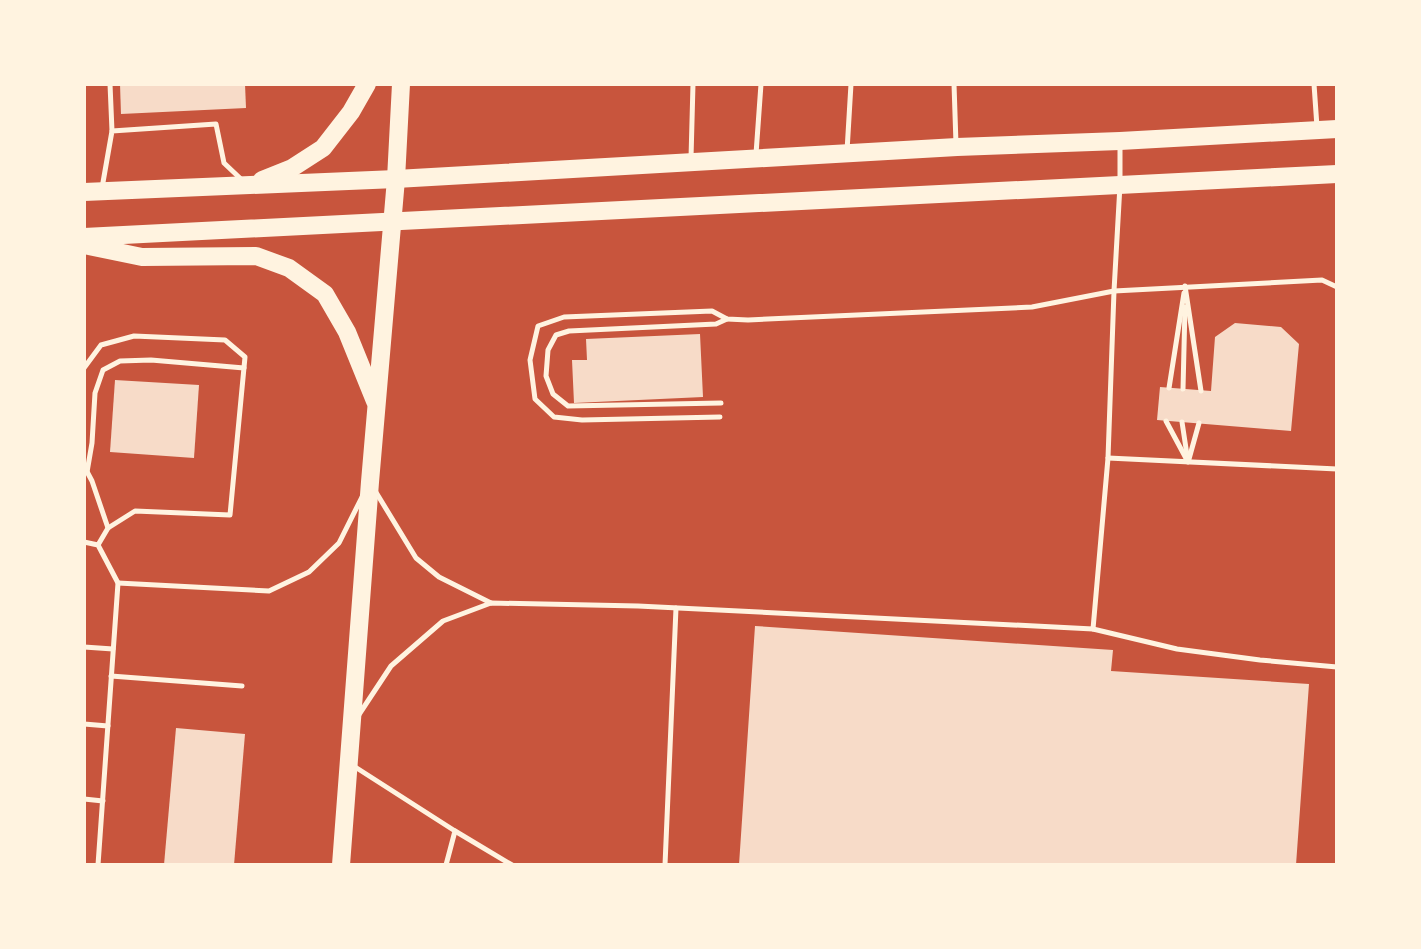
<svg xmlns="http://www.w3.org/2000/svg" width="1421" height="949" font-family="'Work Sans',sans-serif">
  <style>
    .building { fill: #f7dbc8 }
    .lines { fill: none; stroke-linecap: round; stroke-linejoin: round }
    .service { stroke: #fff3e0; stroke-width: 5 }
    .primary { stroke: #fff3e0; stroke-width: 18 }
  </style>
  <rect width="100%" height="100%" fill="#c8553d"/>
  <g class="building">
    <polygon points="120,84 245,84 246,108 121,114"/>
    <polygon points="1235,323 1281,327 1299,344 1291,431 1157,420 1160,387 1211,391 1215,337"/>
    <polygon points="700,334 703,397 574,403 572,360 587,360 586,339"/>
    <polygon points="115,380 199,385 194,458 110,452"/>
    <polygon points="755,626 1113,650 1111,671 1309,684 1296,865 1200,864 1200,865 739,865"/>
    <polygon points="176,728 245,734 234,865 164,865"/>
  </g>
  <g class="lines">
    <g class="service">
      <polyline points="110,84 112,131"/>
      <polyline points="954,84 956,144"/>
      <polyline points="1314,84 1317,127"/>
      <polyline points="847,151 851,84"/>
      <polyline points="756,154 761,84"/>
      <polyline points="691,158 693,84"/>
      <polyline points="102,188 112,131 216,124 224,163 243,181"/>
      <polyline points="1185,286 1201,391"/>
      <polyline points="84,368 101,345 134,336 225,340 245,357 230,515 135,511 108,528 98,545"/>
      <polyline points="1169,388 1184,293"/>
      <polyline points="1183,389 1185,307"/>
      <polyline points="721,403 568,406 553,394 546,376 548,350 556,335 569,331 716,324 727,319"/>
      <polyline points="720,417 582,420 554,417 535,399 530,360 538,326 564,317 712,311 727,319 748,320 1032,307 1114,291 1322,280 1337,287"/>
      <polyline points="1166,421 1188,462"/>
      <polyline points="1182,422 1187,455"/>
      <polyline points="1108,458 1337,469"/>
      <polyline points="1189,459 1199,423"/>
      <polyline points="84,466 92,481 108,528"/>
      <polyline points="87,472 92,443 95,393 103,370 120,361 151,360 244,368"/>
      <polyline points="374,489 416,558 439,577 491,603"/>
      <polyline points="84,542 98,545 118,583 98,865"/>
      <polyline points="118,583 269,591 309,572 339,543 362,497"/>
      <polyline points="1093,629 1177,649 1260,660 1337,667"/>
      <polyline points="84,647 113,649"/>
      <polyline points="111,676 242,686"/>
      <polyline points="358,716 391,666 443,621 491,603 638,606 1093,629 1108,458 1114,291 1120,185 1120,145"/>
      <polyline points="84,724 108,726"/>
      <polyline points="352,765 455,831 446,865"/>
      <polyline points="84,799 103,801"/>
      <polyline points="455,831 512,865"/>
      <polyline points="665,865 676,608"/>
    </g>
    <g class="primary">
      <polyline points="262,180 292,168 323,148 351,112 367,84"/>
      <polyline points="84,192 396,179 957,147 1120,141 1337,129"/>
      <polyline points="84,237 1337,174"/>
      <polyline points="84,245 142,257 256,256 289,268 325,294 347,332 375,401"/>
      <polyline points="341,865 370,482 396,179 401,84"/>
    </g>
  </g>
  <rect width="1421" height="949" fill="none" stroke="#fff3e0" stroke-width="172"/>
</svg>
